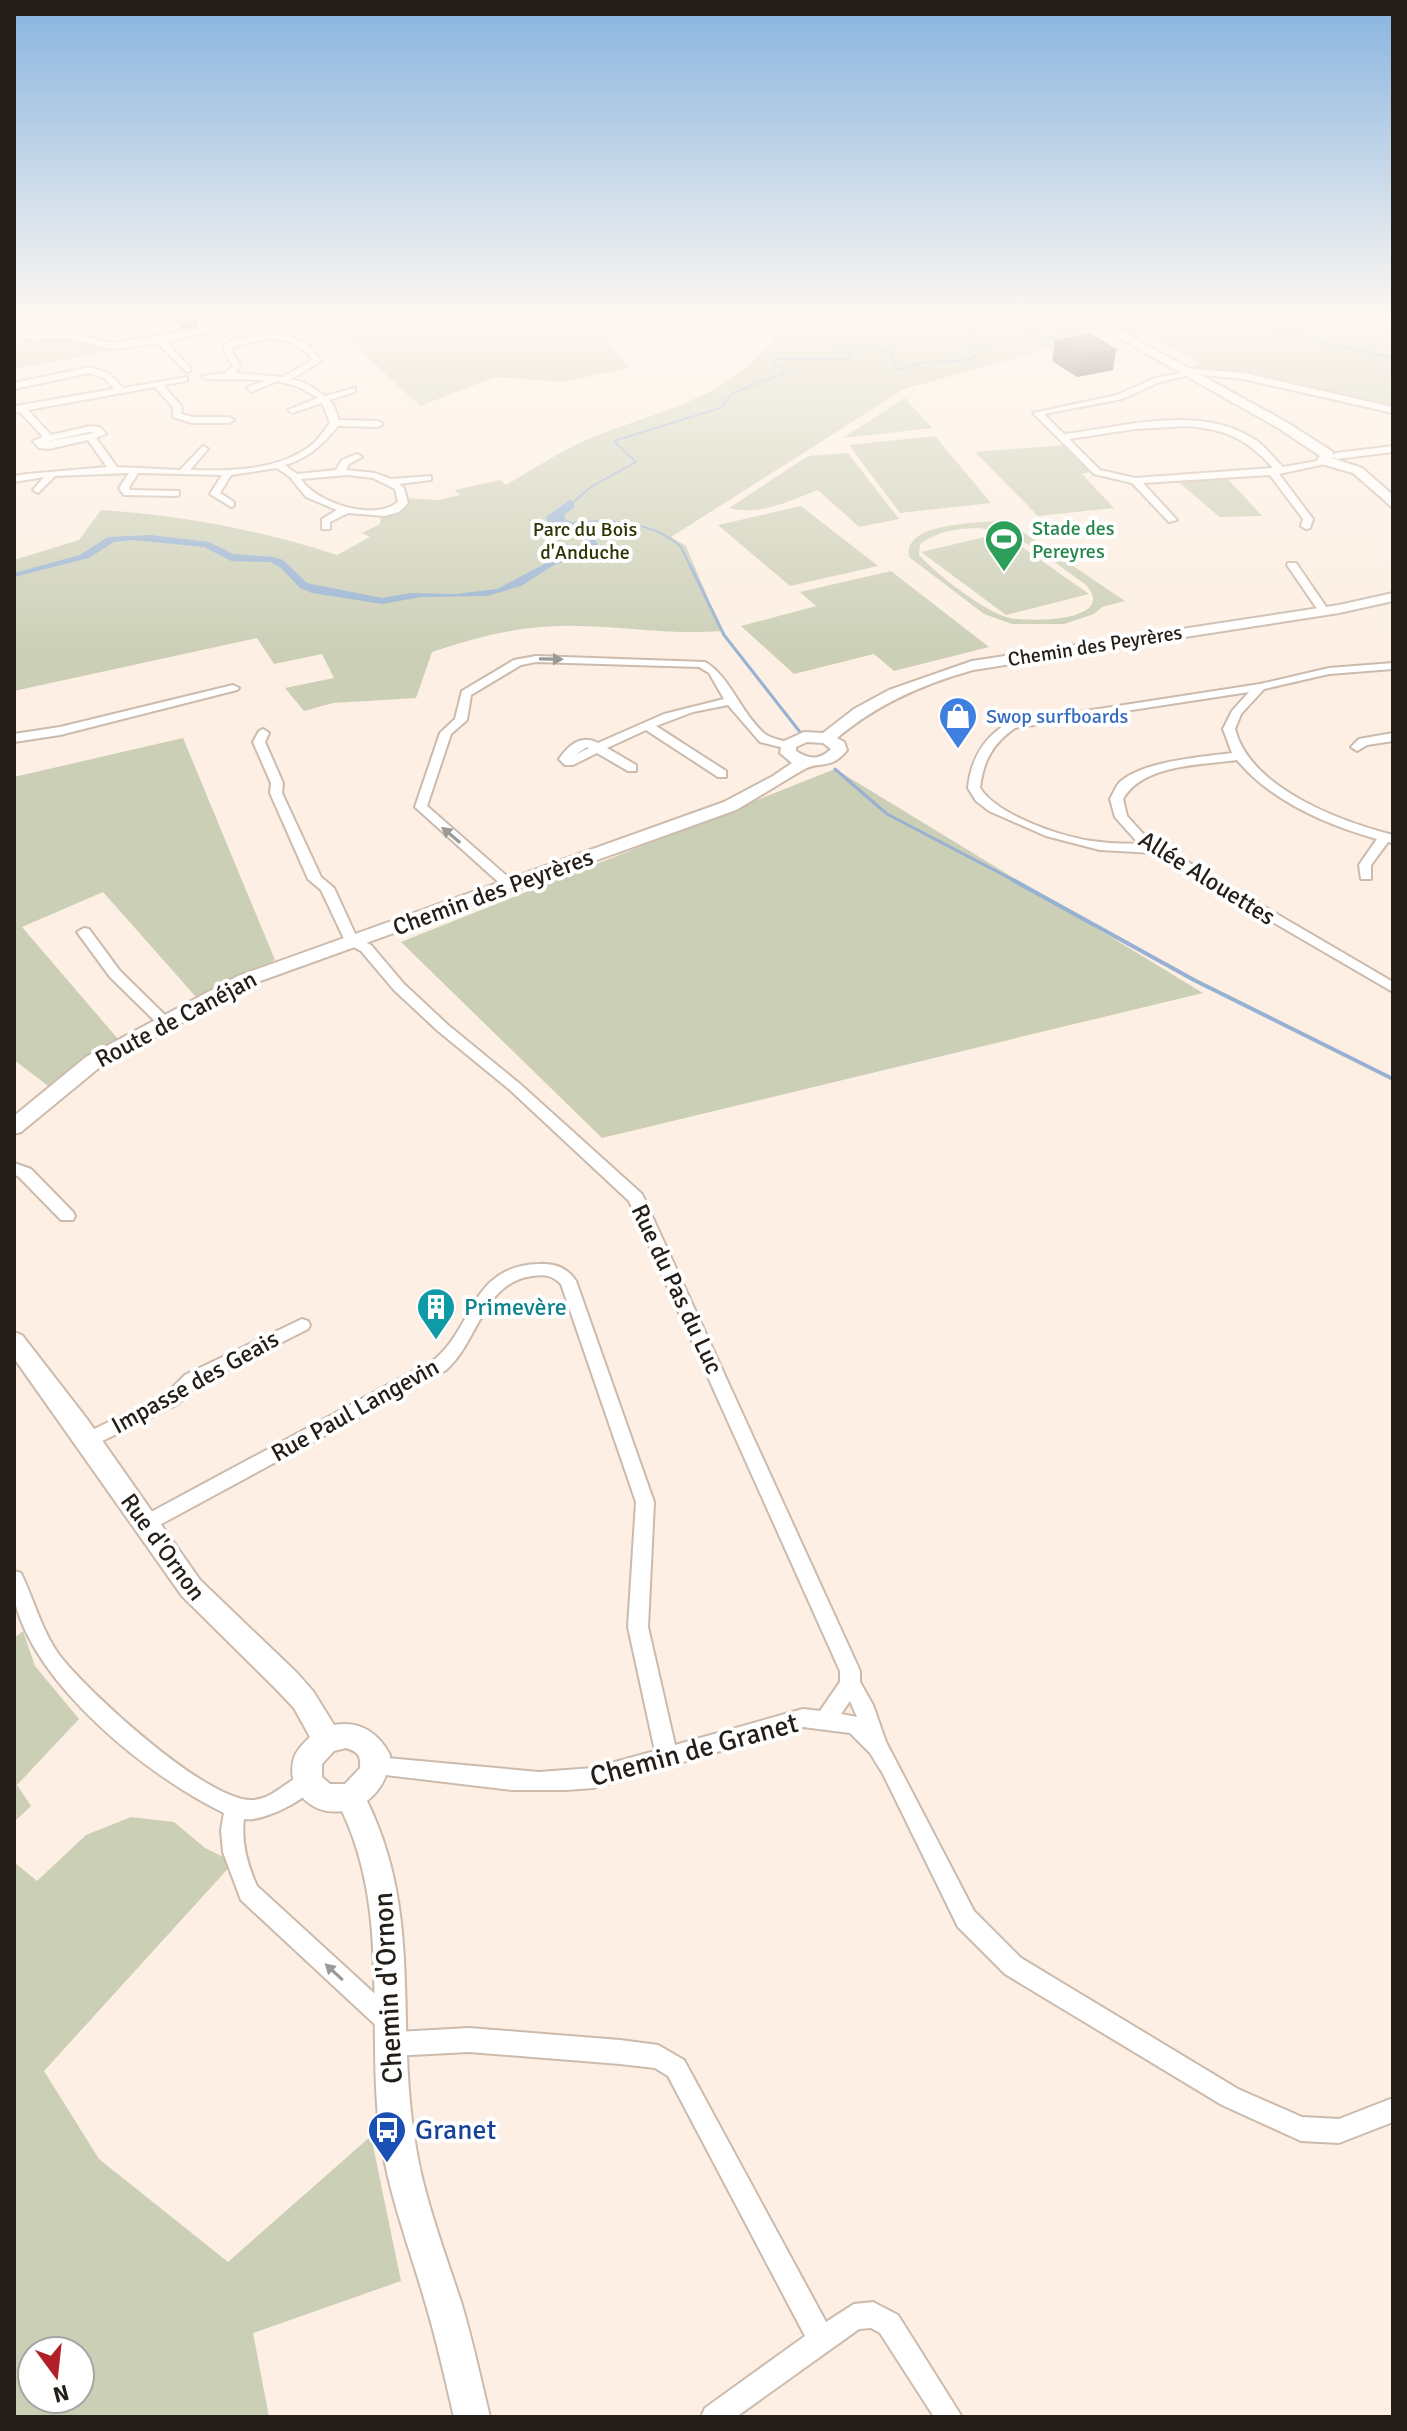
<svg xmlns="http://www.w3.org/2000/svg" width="1407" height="2431" font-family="Signika,sans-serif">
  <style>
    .green { fill: #cbcfb6; fill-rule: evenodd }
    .water { fill: #96b1d1 }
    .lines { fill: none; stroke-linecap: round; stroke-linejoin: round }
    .stream-far2 { stroke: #96b1d1; stroke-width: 2 }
    .stream-far1 { stroke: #96b1d1; stroke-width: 3 }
    .stream { stroke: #96b1d1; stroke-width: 4 }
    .street-casing { stroke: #ccbbad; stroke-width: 4 }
    .secondary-casing { stroke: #ccbbad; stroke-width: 4 }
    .street { fill: #fff; fill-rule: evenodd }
    .secondary { fill: #fff; fill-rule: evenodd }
    .wall { fill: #594d42 }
    .shaded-wall { fill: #493f36 }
    .building { fill: #685a4d; stroke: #493f36; stroke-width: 2 }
    .oneway { fill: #9c9a97 }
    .labels { text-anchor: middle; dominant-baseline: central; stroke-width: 8; stroke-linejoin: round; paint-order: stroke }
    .far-leisure-label { font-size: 20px; fill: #27864d; stroke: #fff; text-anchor: start }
    .far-park-label { font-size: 20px; fill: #303403; stroke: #fff }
    .far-street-label { font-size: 20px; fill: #241e18; stroke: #fff }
    .far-shop-label { font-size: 20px; fill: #366cbe; stroke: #fff; text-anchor: start }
    .street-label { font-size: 24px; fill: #241e18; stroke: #fff }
    .culture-label { font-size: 24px; fill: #0d838f; stroke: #fff; text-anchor: start }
    .near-street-label { font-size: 28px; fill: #241e18; stroke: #fff }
    .near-transit-label { font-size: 28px; fill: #164399; stroke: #fff; text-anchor: start }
  </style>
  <rect width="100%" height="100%" fill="#fdefe3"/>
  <g class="green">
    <polygon points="326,318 617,318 602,336 629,368 563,382 495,377 420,406"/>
    <path d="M748,318H1082L1105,333L904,389L671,537L686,546L722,631C674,635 627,627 579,626C526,624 481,636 432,652L416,698L333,703L304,711L285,688L334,678L322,654L274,664L257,638L14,691V560L79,540L101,510C180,515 262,530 337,555L370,537L362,533L380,524L381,514L404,498L439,500L460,495L455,490L500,480L506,485C534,469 563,449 593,437C660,410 730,399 774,337L751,331L745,325Z"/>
    <polygon points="1094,318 1393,318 1393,410 1270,382 1190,370 1198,363 1150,335 1128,339"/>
    <polygon points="64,336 113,346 111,351 14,369 14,344 28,339"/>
    <polygon points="905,398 932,428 843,438"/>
    <polygon points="935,436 991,503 900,513 849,445"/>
    <polygon points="1064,445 1090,472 1082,474 1114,508 1038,516 975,452"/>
    <path d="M848,453L899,519L859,527L818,490C788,501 761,516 729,508L808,456Z"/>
    <polygon points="1227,478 1262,516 1220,517 1177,481"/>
    <polygon points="801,506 878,566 790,586 718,525"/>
    <path d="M1004,519L1125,601L1102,607L1094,614L1064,624H1012L984,614L909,557C903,520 981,525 1004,519ZM977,528C1020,531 1051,561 1085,584C1121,622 1025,623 1006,617C983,610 935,573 919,555L920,544C938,531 956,529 977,528Z"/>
    <polygon points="1002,533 1089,594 1006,615 921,552"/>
    <polygon points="891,571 989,647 894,671 874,654 794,674 741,626 816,606 800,592"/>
    <polygon points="183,738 275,960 196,997 103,892 22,927 118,1039 96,1050 51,1088 14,1060 14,777"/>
    <polygon points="835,769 1203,993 602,1138 401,942"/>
    <polygon points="23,1631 35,1666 79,1719 17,1785 31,1806 14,1822 14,1638"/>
    <path d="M131,1817L174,1822L205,1848L234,1862L44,2071L99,2159L228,2262L371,2136L401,2281L253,2333L269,2417H14V1862L37,1881L86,1835ZM32,2351H80V2399H32Z"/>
  </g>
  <polygon class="water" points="571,499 575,507 565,514 565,519 591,533 601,549 554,565 521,586 487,596 421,597 382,604 312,593 300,588 281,568 270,562 231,561 204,547 132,540 114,542 89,558 14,577 14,573 80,555 108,537 151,535 209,542 233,554 274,557 283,560 307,583 382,598 410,593 455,594 497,589 550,561 587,548 589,543 547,521 546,517"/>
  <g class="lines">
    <g class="stream-far2">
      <polyline points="1246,318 1309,339 1393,358"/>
      <path d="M570,505L591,487L636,462L614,441L720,408L733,393L784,373V369L773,362L776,359H847L851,355L836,348L856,343L890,353L896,368C907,372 916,362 927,362C942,362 956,361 972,359L975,356L972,349L987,343L972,336L975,325L1010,320L1042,338L1059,337L1092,324"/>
      <path d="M575,526L571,523C604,519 652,521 679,545C684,550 687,561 691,567"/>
    </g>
    <g class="stream-far1">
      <polyline points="690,565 724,635 800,732"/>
      <polyline points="835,769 887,814 1017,882"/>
    </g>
    <polyline class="stream" points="1013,880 1194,980 1393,1079"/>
    <defs>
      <g id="street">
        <path d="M265,318H285L165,341L190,367V371L187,372L157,343L113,349L70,338H48L36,341L20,336L25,330L41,327L56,334H70L113,343ZM40,332L45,334L30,335Z"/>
        <path d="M278,334C298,338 310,343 321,361L291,379L305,383L325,396L355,388V392L329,400L334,406L339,420L378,421L383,424L378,427L338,426C323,444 309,458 285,465L297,474L336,470L342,460L357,454L362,457L349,464L346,470L375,473L391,479L431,476V480L399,484L404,488L408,503L399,512L385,516L348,513L330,522V529H322V519L337,510L306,497L290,477L277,468L231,475L220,493L234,502V506L231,507L210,494L222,475L138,473L129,488L130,490L179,491V495L176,496L124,495L119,488L129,473L55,476L38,493L33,490L44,477L14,482V476L27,474L107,467L88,440L49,449L39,448L33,441L43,437L20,412L14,413V407L21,405L114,389L104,378L89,373L14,389V383L90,367L110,374L123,388L187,377V381L163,385L182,407L181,414L193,417H229L234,420L229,423H192L173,417V407L155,387L28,410L51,435L90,426L100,427L106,434L96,438L117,467L180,470L203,446L208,449L190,470C231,471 281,471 314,443C320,437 325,429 330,423L322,403L292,413L288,410L318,398L315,396L299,387L278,381L251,392L247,389L248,387L266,380L206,379L202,376L225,373L233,366L223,350L226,343L252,335ZM265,339C284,339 301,342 312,360L283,377L235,373L241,366L231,350L233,347ZM90,432L95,433L44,442ZM348,475L373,478L395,489L398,502C374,522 316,503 301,479Z"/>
        <path d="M1183,368L1243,373L1393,407V413L1243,379L1193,374L1160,382L1122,399L1044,414L1064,434C1125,427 1201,403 1257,441C1267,448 1274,459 1283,467L1329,459V463L1279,474L1313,519L1310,528L1306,529L1301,526L1303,519L1270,475L1143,483L1177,520L1169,522L1132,483L1094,474L1033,413L1117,395L1155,378L1181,373L1179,371ZM1187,426C1227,430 1246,438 1273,468L1135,478L1100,470L1069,439L1135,429Z"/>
        <polygon points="1393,446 1393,452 1336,459 1331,456 1336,453"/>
        <polygon points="1288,563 1296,563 1329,611 1328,613 1320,613 1287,565"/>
        <path d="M536,656L705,662C730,676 741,714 765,734C773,740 786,740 794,745L788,749L760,742L728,705L693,712L656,726L726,771V777H718L646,730L607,748L636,765V771H628L597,753L573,765H565L559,759C569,745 581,734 598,743L664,714L724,699L709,673L699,667L536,662L521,665L471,695L467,720L451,734L427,806L517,885L510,889L505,888L415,807L440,733L455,719L462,691L514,660ZM587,747L589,748L575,755Z"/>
        <path d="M1393,663V669L1329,674L1264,689L1241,714L1235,729C1250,788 1339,821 1393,835V843L1388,842L1371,865V879H1361L1359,865L1377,839C1327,825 1271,801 1237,760C1201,765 1143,764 1123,799L1127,816L1147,838L1393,982V992L1154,853L1100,850L1046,836L989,811L976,801L968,788C971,759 983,738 1008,723L1260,684L1329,668ZM1249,692L1232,711L1223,729L1232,753C1202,757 1143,761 1120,782C1116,786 1113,794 1110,799L1115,817L1139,844C1126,843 1113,844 1100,842C1067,839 999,817 980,788C983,761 993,743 1015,728Z"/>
        <polygon points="233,685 239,688 237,690 60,735 14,742 14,734 60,727"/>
        <path d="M263,729L269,733L265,742L283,783L282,793L321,877L334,888L357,938L371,945L404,984L448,1025L520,1084L642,1194L860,1671V1682L873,1705L886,1742L974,1911L1021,1958L1238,2089L1302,2117L1339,2119L1393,2098V2122L1339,2143L1301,2141L1222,2105L1005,1974L958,1927L883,1774L870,1753L850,1733L803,1727L593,1788L566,1790H512L369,1773L366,1766L369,1759L376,1757L539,1772L593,1768L655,1751L628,1627L636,1502L561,1284C552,1275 544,1274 532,1276C482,1283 479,1341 446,1370L152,1529L145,1532L138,1529L136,1524L138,1519L434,1360C475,1326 470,1266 539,1264C554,1263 568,1268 576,1281L654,1502L648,1627L675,1745L803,1709L820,1711L840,1682V1671L629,1201L510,1090L438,1031L394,990L361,951L346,943L321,890L308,879L270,793L271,783L253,742L259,731ZM850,1701L857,1717L841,1714Z"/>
        <polygon points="1393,733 1393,741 1367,745 1357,751 1351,747 1359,739"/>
        <polygon points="84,928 89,929 120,971 169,1019 171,1022 169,1025 159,1025 110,977 77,932"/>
        <polygon points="14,1163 31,1169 73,1212 75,1216 73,1220 61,1220 19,1177 14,1174"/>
        <polygon points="302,1319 308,1321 310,1325 308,1329 197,1385 178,1404 94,1445 88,1447 82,1445 79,1440 82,1435 166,1394 185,1375"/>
        <path d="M14,1571L21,1573C34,1600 42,1632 60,1656C88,1692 208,1803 253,1800C273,1799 289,1779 307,1772L314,1775L317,1782C310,1799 263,1822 244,1819C241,1842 247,1864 257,1886L398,2015L402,2023L396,2032L469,2028L620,2040L658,2045L684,2060L826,2322L854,2304L873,2302L898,2315L962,2417H934L880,2333L871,2328L859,2329L736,2417H701L705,2408L805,2336L668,2076L655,2068L620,2064L469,2052L392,2056L384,2052L380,2044L384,2036L388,2034L382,2031L241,1900L223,1852L221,1830L224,1813C149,1777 36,1686 15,1602C12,1593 14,1581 14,1571Z"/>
      </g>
      <g id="secondary">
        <polygon points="1084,318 1098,318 1288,423 1333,452 1332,458 1362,468 1393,495 1393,508 1353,473 1318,463 1317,460 1320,456 1280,429"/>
        <path d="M1393,593V601L1339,613L973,670C923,684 877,704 837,738L844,742L847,750C831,771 819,760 803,770C780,783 759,797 736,810L252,984L100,1067L21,1132L14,1134V1116L86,1057L238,976L724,802L773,776L792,763L780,753L782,742L804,732L823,733L854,709L889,690L972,661L1339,605ZM807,742L823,743L831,749C820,760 809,760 796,751V747Z"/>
        <path d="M14,1332L22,1335L87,1419L200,1580L296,1672L313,1691L334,1725C359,1720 379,1733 390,1755C389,1774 382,1789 367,1801C422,1914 396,2017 414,2135C422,2194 444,2249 462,2305C473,2342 481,2380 490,2417H454C445,2379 437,2342 426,2305C410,2249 388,2193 380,2135C366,2026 391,1914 342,1811C311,1816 285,1789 294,1758C297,1749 304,1743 310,1737L294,1708L276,1689L182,1596L14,1358ZM346,1748C358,1752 361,1755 360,1768L345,1784H330L322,1777V1764L334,1751Z"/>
      </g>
    </defs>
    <use href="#street" class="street-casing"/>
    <use href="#secondary" class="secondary-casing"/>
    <use href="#street" class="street"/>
    <use href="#secondary" class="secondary"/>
  </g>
  <g class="wall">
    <polygon points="171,318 197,318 198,326 182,329"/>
    <polygon points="1055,341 1113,370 1077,377 1052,361"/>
  </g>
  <g class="shaded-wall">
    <polygon points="181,318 197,318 198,326 182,329"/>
    <polygon points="1116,350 1113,370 1077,377 1079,356"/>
  </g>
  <polygon class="building" points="1091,335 1116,350 1079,356 1055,341"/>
  <defs><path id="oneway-solid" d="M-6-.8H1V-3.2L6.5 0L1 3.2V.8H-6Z" transform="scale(2)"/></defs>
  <g class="oneway">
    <use href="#oneway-solid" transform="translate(551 659) rotate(1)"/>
    <use href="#oneway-solid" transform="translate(451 835) rotate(-140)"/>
    <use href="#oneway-solid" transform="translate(334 1972) rotate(-137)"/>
  </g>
  <linearGradient id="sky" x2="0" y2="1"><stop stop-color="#87b3df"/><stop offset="0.48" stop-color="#fef8f2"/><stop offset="1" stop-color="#fef8f2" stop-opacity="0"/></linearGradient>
  <rect width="1407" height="659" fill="url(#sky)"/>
  <defs>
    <symbol id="stadium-pin" viewBox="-11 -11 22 30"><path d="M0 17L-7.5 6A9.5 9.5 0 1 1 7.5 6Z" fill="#2e9e5b" stroke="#fff"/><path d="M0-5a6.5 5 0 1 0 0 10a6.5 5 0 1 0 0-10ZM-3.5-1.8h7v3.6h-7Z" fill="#fff"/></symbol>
    <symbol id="shop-pin" viewBox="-11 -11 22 30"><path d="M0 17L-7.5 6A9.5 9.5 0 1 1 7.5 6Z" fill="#3f7fe0" stroke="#fff"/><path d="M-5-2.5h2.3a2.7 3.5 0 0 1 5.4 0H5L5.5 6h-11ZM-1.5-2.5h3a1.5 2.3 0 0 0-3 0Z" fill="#fff"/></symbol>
    <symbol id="building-pin" viewBox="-11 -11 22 30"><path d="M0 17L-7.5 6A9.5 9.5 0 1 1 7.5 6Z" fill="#0f9aa8" stroke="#fff"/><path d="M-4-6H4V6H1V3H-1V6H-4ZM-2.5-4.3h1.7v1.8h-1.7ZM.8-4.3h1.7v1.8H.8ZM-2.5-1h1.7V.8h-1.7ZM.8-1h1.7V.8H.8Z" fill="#fff"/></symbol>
    <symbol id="bus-pin" viewBox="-11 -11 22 30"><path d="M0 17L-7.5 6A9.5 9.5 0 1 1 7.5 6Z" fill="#1a4fb4" stroke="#fff"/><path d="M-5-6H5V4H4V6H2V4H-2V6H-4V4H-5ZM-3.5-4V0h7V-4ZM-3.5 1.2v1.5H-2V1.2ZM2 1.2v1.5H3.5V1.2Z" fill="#fff"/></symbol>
  </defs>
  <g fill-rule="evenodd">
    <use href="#stadium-pin" x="982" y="517" width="44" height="60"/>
    <use href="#shop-pin" x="936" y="694" width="44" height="60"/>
    <use href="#building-pin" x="414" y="1285" width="44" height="60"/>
    <use href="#bus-pin" x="365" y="2108" width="44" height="60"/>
  </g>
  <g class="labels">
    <g class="far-leisure-label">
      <text x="1032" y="528">Stade des<tspan x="1032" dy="23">Pereyres</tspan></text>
    </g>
    <g class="far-park-label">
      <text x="585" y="529">Parc du Bois<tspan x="585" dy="23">d'Anduche</tspan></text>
    </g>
    <g class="far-street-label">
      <text transform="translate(1095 646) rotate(-9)">Chemin des Peyrères</text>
    </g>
    <g class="far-shop-label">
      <text x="986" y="716">Swop surfboards</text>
    </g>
    <g class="street-label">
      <text transform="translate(1207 878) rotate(32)">Allée Alouettes</text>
      <text transform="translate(493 892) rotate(-20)">Chemin des Peyrères</text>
      <text transform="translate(176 1019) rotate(-28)">Route de Canéjan</text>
      <text transform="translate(677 1289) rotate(65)">Rue du Pas du Luc</text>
      <text transform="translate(195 1382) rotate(-29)">Impasse des Geais</text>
      <text transform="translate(355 1410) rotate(-29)">Rue Paul Langevin</text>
      <text transform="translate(163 1547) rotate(54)">Rue d'Ornon</text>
    </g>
    <g class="culture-label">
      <text x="464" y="1307">Primevère</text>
    </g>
    <g class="near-street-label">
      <text transform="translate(694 1750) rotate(-15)">Chemin de Granet</text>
      <text transform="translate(388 1988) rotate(-93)">Chemin d'Ornon</text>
    </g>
    <g class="near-transit-label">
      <text x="415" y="2130">Granet</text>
    </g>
  </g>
  <rect width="1407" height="2431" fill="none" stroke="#241e18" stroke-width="32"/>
  <g transform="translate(56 2375) rotate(165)"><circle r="38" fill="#ffffff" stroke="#a7a5a3" stroke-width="2"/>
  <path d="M0-6L14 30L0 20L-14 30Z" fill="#b12029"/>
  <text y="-12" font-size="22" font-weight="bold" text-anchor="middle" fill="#241e18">N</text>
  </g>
</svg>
